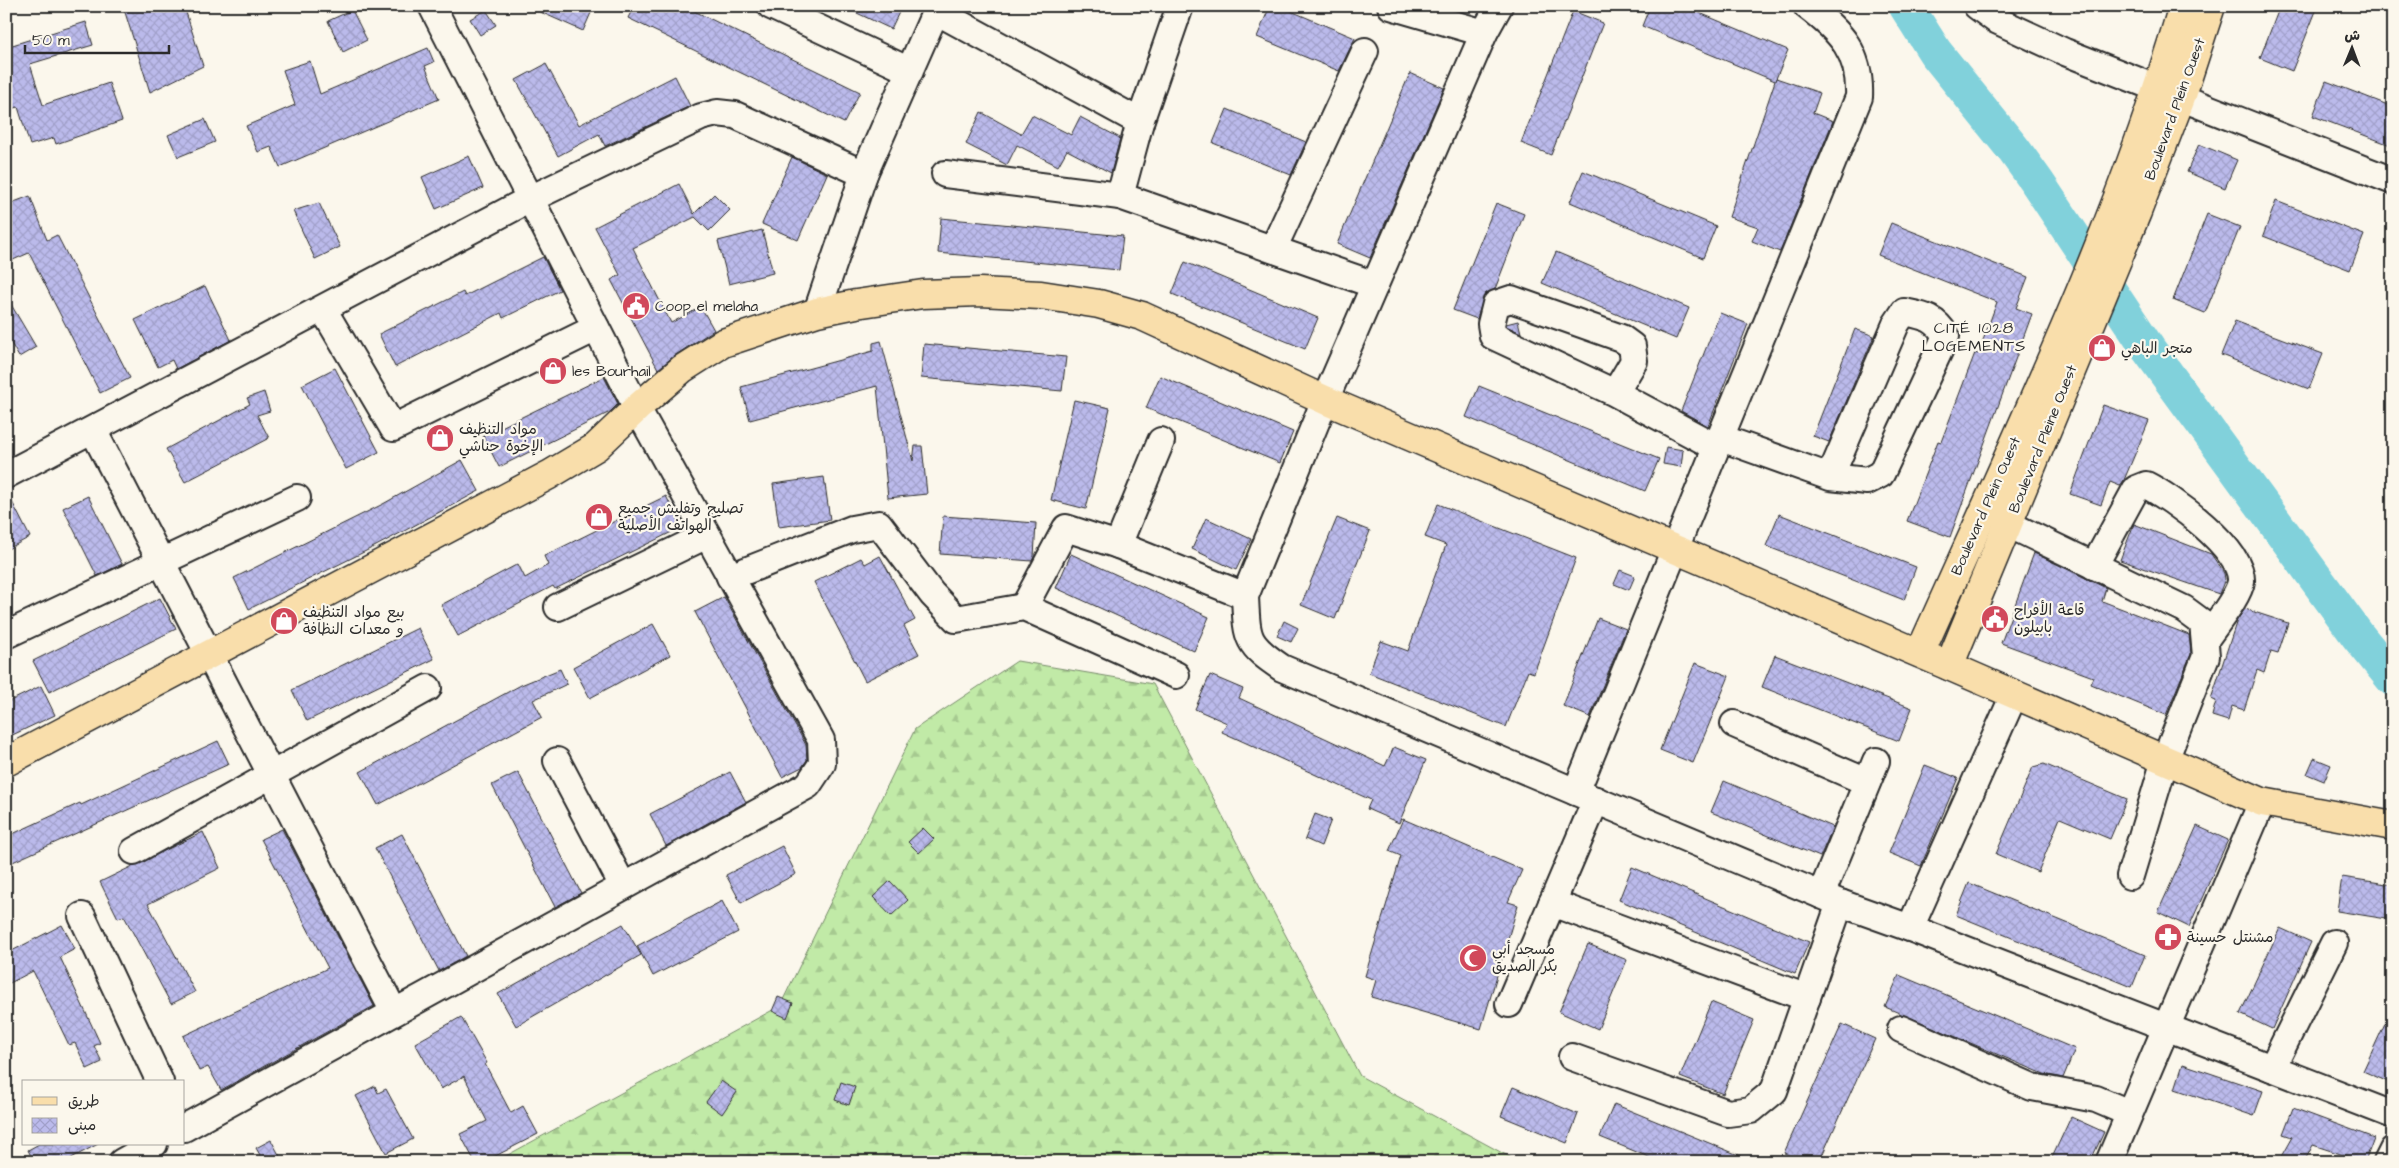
<svg xmlns="http://www.w3.org/2000/svg" width="2399" height="1168" font-family="'Architects Daughter','Playpen Sans Arabic',sans-serif">
  <style>
    .forest { fill: url(#forest-firs); stroke: #768a69 }
    .lines { fill: none; stroke-linecap: round; stroke-linejoin: round }
    .river { stroke: #81d1db; stroke-width: 35 }
    .building { fill: url(#building-cross-hatch); stroke: #2b2b2b }
    .minor-casing { stroke: #2b2b2b; stroke-width: 30 }
    .major-casing { stroke: #2b2b2b; stroke-width: 31 }
    .minor { stroke: #fbf7ec; stroke-width: 26 }
    .major { stroke: #f9deab; stroke-width: 28 }
    .labels { text-anchor: middle; dominant-baseline: central; stroke-width: 4.5; stroke-linejoin: round; paint-order: stroke }
    .street-label { font-size: 15px; fill: #2b2b2b; stroke: #fbf7ec }
    .poi-label { font-size: 15px; fill: #2b2b2b; stroke: #fbf7ec; text-anchor: start }
    .neighbourhood-label { font-size: 16px; letter-spacing: 1px; fill: #2b2b2b; stroke: #fbf7ec }
  </style>
  <defs>
    <pattern id="forest-firs" width="22" height="20" patternUnits="userSpaceOnUse" patternTransform="scale(1.25)"><rect width="22" height="20" fill="#c1eaa7"/><path d="M5 1l3.5 6h-7zM16 11l3.5 6h-7z" fill="#a6c990"/></pattern>
    <pattern id="building-cross-hatch" width="8" height="8" patternUnits="userSpaceOnUse" patternTransform="scale(1.25)"><rect width="8" height="8" fill="#bbbaeb"/><path d="M0 0l8 8M0 8l8-8" fill="none" stroke="#a1a0ca"/></pattern>
  </defs>
  <rect width="100%" height="100%" fill="#fbf7ec"/>
  <filter id="ink" filterUnits="userSpaceOnUse"><feTurbulence type="fractalNoise" baseFrequency=".02" numOctaves="2"/><feDisplacementMap in="SourceGraphic" scale="10" xChannelSelector="R" yChannelSelector="G"/><feConvolveMatrix kernelMatrix="1 2 1 2 8 2 1 2 1" color-interpolation-filters="sRGB"/></filter>
  <g filter="url(#ink)">
    <polygon class="forest" points="1017,661 1153,684 1360,1076 1519,1162 495,1162 780,1006 915,729"/>
    <g class="lines">
      <polyline class="river" points="1906,6 1935,52 2014,150 2037,182 2149,350 2358,636 2393,679"/>
    </g>
    <g class="building">
      <polygon points="123,6 184,6 203,66 150,92"/>
      <polygon points="527,6 594,6 583,31"/>
      <polygon points="634,6 684,6 860,92 844,123 628,18"/>
      <polygon points="842,6 902,6 891,29"/>
      <polygon points="1270,6 1279,6 1355,38 1339,71 1257,37"/>
      <polygon points="1650,6 1683,6 1788,50 1775,81 1642,26"/>
      <polygon points="2280,6 2318,6 2292,71 2260,58"/>
      <polygon points="352,10 367,40 343,52 328,21"/>
      <polygon points="486,10 496,25 480,35 470,19"/>
      <polygon points="1573,11 1603,23 1551,155 1521,143"/>
      <polygon points="86,22 93,45 30,64 43,105 109,83 122,121 56,144 54,138 30,145 18,107 10,109 6,96 6,47"/>
      <polygon points="428,48 434,62 425,66 439,99 280,167 271,147 258,152 246,126 295,105 283,70 310,61 320,94"/>
      <polygon points="546,64 579,125 675,76 690,106 605,146 599,134 558,156 516,80"/>
      <polygon points="1410,73 1444,88 1370,258 1337,244"/>
      <polygon points="1776,78 1820,93 1813,113 1833,121 1780,252 1752,241 1758,227 1729,217"/>
      <polygon points="2326,81 2393,107 2393,146 2313,116"/>
      <polygon points="1227,109 1306,142 1291,175 1213,143"/>
      <polygon points="981,112 1021,134 1032,115 1071,135 1080,117 1120,138 1111,173 1067,150 1058,166 1017,145 1007,165 966,144"/>
      <polygon points="205,119 215,142 178,157 168,135"/>
      <polygon points="2199,144 2237,160 2225,188 2187,172"/>
      <polygon points="469,156 483,188 436,209 422,177"/>
      <polygon points="792,157 827,174 798,240 762,224"/>
      <polygon points="1583,171 1716,226 1703,258 1570,202"/>
      <polygon points="679,184 694,214 714,194 730,210 709,231 695,217 633,248 671,323 701,307 714,330 674,356 658,369 611,280 620,275 595,227"/>
      <polygon points="30,196 47,240 57,235 130,378 100,393 29,253 6,263 6,205"/>
      <polygon points="2276,201 2364,235 2350,270 2263,236"/>
      <polygon points="319,203 340,247 315,259 293,211"/>
      <polygon points="1496,203 1524,214 1495,289 1485,294 1477,319 1453,310"/>
      <polygon points="2207,214 2240,227 2205,313 2173,300"/>
      <polygon points="941,218 1123,236 1119,270 938,253"/>
      <polygon points="1891,223 2028,277 2016,308 2032,314 1950,537 1907,521 1938,441 1941,442 1975,353 1978,354 1997,302 1878,255"/>
      <polygon points="762,230 773,273 729,284 718,241"/>
      <polygon points="1556,252 1689,308 1676,339 1542,283"/>
      <polygon points="543,257 560,290 503,318 501,313 395,367 379,334 463,292 465,296"/>
      <polygon points="1185,262 1318,318 1305,349 1172,294"/>
      <polygon points="205,286 231,340 176,369 172,360 158,367 135,320"/>
      <polygon points="6,296 36,347 19,357 6,335"/>
      <polygon points="1720,313 1748,324 1708,426 1681,411"/>
      <polygon points="1518,321 1521,333 1506,326 1506,324"/>
      <polygon points="2235,321 2323,354 2309,389 2221,355"/>
      <polygon points="1855,329 1874,336 1829,442 1813,436"/>
      <polygon points="881,341 913,461 915,446 922,446 927,494 888,498 877,386 750,420 741,387 873,351 873,343"/>
      <polygon points="924,344 1066,357 1062,391 921,378"/>
      <polygon points="335,368 379,452 346,469 302,385"/>
      <polygon points="1160,376 1293,432 1280,463 1146,408"/>
      <polygon points="604,377 618,404 610,412 499,467 483,436"/>
      <polygon points="1479,386 1659,459 1645,491 1466,417"/>
      <polygon points="264,392 270,411 257,415 269,438 185,482 166,449 250,404 247,398"/>
      <polygon points="1074,400 1110,408 1086,509 1051,500"/>
      <polygon points="2103,405 2149,421 2124,480 2120,486 2110,482 2101,505 2070,494"/>
      <polygon points="1666,447 1683,450 1681,467 1663,464"/>
      <polygon points="462,460 479,491 376,546 249,609 234,578 383,504"/>
      <polygon points="824,477 830,520 779,527 773,484"/>
      <polygon points="6,490 30,537 6,550"/>
      <polygon points="88,496 122,564 97,576 63,508"/>
      <polygon points="666,496 682,527 555,589 553,586 458,636 441,605 518,564 525,578 548,565 544,556"/>
      <polygon points="1438,504 1576,558 1534,673 1528,671 1506,727 1369,673 1381,641 1408,651 1446,545 1425,537"/>
      <polygon points="1779,514 1916,567 1904,600 1766,546"/>
      <polygon points="943,516 1036,523 1034,557 1032,561 940,554"/>
      <polygon points="1206,518 1251,539 1236,570 1192,549"/>
      <polygon points="1337,518 1370,531 1335,619 1301,605"/>
      <polygon points="2134,524 2211,554 2224,573 2225,579 2219,594 2120,560"/>
      <polygon points="2034,553 2106,588 2102,601 2189,635 2191,654 2166,715 2090,684 2093,677 2001,643"/>
      <polygon points="1071,554 1209,617 1194,651 1056,588"/>
      <polygon points="880,556 915,620 904,626 919,654 865,681 814,582 861,558 865,564"/>
      <polygon points="1620,570 1635,576 1629,590 1614,584"/>
      <polygon points="724,597 806,745 807,760 802,767 782,777 695,612"/>
      <polygon points="160,598 176,629 49,692 33,661"/>
      <polygon points="2245,609 2288,623 2278,653 2271,651 2264,673 2257,670 2244,710 2232,706 2228,721 2212,716 2216,701 2211,699 2237,620"/>
      <polygon points="1598,618 1626,629 1590,717 1563,706"/>
      <polygon points="1284,621 1298,628 1291,642 1277,636"/>
      <polygon points="653,624 670,655 590,698 573,667"/>
      <polygon points="418,628 434,659 307,721 292,690"/>
      <polygon points="1775,655 1912,708 1899,741 1762,687"/>
      <polygon points="1695,663 1729,676 1693,763 1660,750"/>
      <polygon points="560,669 567,684 533,700 542,717 378,805 360,772 521,685"/>
      <polygon points="1210,675 1243,689 1239,698 1385,766 1394,747 1426,760 1399,823 1367,809 1371,800 1222,732 1227,723 1195,709"/>
      <polygon points="41,686 55,715 6,738 6,703"/>
      <polygon points="218,741 229,764 6,865 6,837 80,803 81,805"/>
      <polygon points="2314,758 2331,765 2324,781 2307,774"/>
      <polygon points="2044,764 2127,799 2110,839 2060,818 2038,872 1996,854 2033,767"/>
      <polygon points="1925,765 1958,778 1921,866 1889,853"/>
      <polygon points="518,772 581,893 555,907 492,785"/>
      <polygon points="730,772 746,802 666,846 650,814"/>
      <polygon points="1724,781 1833,827 1820,857 1711,812"/>
      <polygon points="1315,814 1331,820 1321,846 1305,839"/>
      <polygon points="1403,819 1522,870 1508,902 1518,905 1481,1029 1371,997 1376,980 1365,976 1401,856 1389,851"/>
      <polygon points="2197,826 2228,840 2189,927 2158,912"/>
      <polygon points="923,828 934,839 919,853 908,842"/>
      <polygon points="282,829 374,1006 221,1090 208,1067 199,1071 183,1036 328,968 261,839"/>
      <polygon points="203,832 220,868 148,904 195,992 171,1004 124,916 118,918 100,882"/>
      <polygon points="402,834 466,956 439,971 375,848"/>
      <polygon points="782,846 796,874 741,903 726,875"/>
      <polygon points="1632,867 1809,942 1795,974 1619,900"/>
      <polygon points="2342,877 2393,885 2393,920 2337,911"/>
      <polygon points="890,881 908,900 891,916 873,897"/>
      <polygon points="1969,883 2145,955 2132,987 1956,915"/>
      <polygon points="722,901 738,932 653,976 637,946"/>
      <polygon points="623,924 641,955 516,1026 498,994"/>
      <polygon points="62,925 75,949 60,957 100,1043 94,1046 102,1062 87,1069 75,1043 69,1045 33,971 6,985 6,954"/>
      <polygon points="2280,928 2311,942 2272,1029 2240,1014"/>
      <polygon points="1588,944 1627,960 1598,1029 1559,1012"/>
      <polygon points="1899,975 2075,1049 2063,1078 2044,1074 1885,1007"/>
      <polygon points="778,997 793,1003 787,1018 772,1011"/>
      <polygon points="1711,1002 1754,1020 1723,1094 1680,1077"/>
      <polygon points="2393,1006 2393,1084 2363,1071"/>
      <polygon points="461,1017 487,1063 485,1064 511,1113 523,1106 538,1134 484,1162 475,1162 460,1134 487,1121 464,1076 441,1089 415,1043"/>
      <polygon points="1842,1024 1875,1039 1819,1162 1804,1162 1784,1153"/>
      <polygon points="2183,1064 2263,1091 2254,1116 2175,1089"/>
      <polygon points="721,1081 737,1092 722,1114 706,1102"/>
      <polygon points="841,1082 855,1087 849,1105 835,1100"/>
      <polygon points="375,1086 378,1093 386,1089 413,1139 386,1153 356,1096"/>
      <polygon points="1513,1087 1578,1114 1567,1143 1501,1116"/>
      <polygon points="1614,1104 1753,1161 1753,1162 1661,1162 1600,1137"/>
      <polygon points="2293,1108 2374,1138 2365,1162 2313,1145 2304,1162 2278,1162 2292,1137 2283,1134"/>
      <polygon points="2071,1117 2104,1132 2090,1162 2050,1162"/>
      <polygon points="271,1140 283,1162 264,1162 256,1148"/>
      <polygon points="39,1144 98,1144 64,1162 34,1162 28,1150"/>
    </g>
    <g class="lines">
      <defs>
        <g id="minor">
          <polyline points="771,6 910,71"/>
          <polyline points="1391,6 1484,33"/>
          <path d="M1499,6L1484,33L1325,400L1245,596C1247,639 1246,644 1282,668L1576,792L1859,97C1861,53 1841,32 1807,6"/>
          <polyline points="1977,6 1996,20 2065,52 2393,181"/>
          <polyline points="936,11 1140,122"/>
          <polyline points="945,174 1120,196 1375,285"/>
          <polyline points="1120,196 1140,122 1180,6"/>
          <polyline points="1273,249 1365,51"/>
          <polyline points="323,309 393,428 596,328"/>
          <polyline points="817,312 864,174 938,6"/>
          <polyline points="1615,393 1634,361 1632,346 1621,338 1511,299 1496,304 1491,324 1493,336 1615,393 1716,447"/>
          <polyline points="93,430 394,1012"/>
          <path d="M1721,438L1830,477L1867,481L1881,474L1946,336C1935,317 1924,316 1904,312L1896,324L1830,477"/>
          <polyline points="6,475 530,199 701,117 717,113 735,115 864,174"/>
          <polyline points="2008,524 2184,609 2203,623 2206,656 2165,760 2130,876"/>
          <polyline points="1118,545 1161,441"/>
          <path d="M2094,566L2136,489L2146,485C2172,498 2243,549 2241,581C2239,597 2214,626 2205,640"/>
          <polyline points="730,577 852,529 879,524 932,594 956,619 1024,607 1176,675"/>
          <polyline points="558,607 707,535"/>
          <polyline points="1024,607 1066,528 1118,545 1245,596"/>
          <polyline points="6,635 297,498"/>
          <polyline points="1734,724 1867,782"/>
          <polyline points="557,761 623,886"/>
          <polyline points="1576,792 1840,903 1910,928 2014,695"/>
          <polyline points="134,851 428,688"/>
          <polyline points="1821,895 1876,761"/>
          <polyline points="1552,903 1807,998"/>
          <polyline points="82,916 160,1082"/>
          <polyline points="1910,928 2393,1115"/>
          <polyline points="1509,1004 1596,800"/>
          <polyline points="1901,1029 2032,1087 2096,1099 2129,1113"/>
          <polyline points="1572,1057 1728,1113 1751,1110 1774,1091 1840,903"/>
          <polyline points="2272,1068 2334,943"/>
          <polyline points="184,1128 808,785 822,764 821,740 637,408 432,6"/>
          <polyline points="122,1162 154,1144"/>
          <polyline points="2109,1162 2262,802"/>
          <polyline points="2387,1162 2393,1150"/>
        </g>
        <g id="major">
          <path d="M1920,653C2014,442 2118,229 2183,6"/>
          <polyline points="1949,666 2137,212 2181,98 2211,6"/>
          <polyline points="6,762 549,475 596,447 637,408 682,369 723,343 817,312 856,304 923,294 980,292 1041,295 1099,304 1142,316 1325,400 1949,666 2262,802 2393,826"/>
        </g>
      </defs>
      <use href="#minor" class="minor-casing"/>
      <use href="#major" class="major-casing"/>
      <use href="#minor" class="minor"/>
      <use href="#major" class="major"/>
    </g>
  </g>
  <defs>
    <symbol id="civic-disc" viewBox="-11 -11 22 22"><circle r="9.5" fill="#d1495b" stroke="#fbf7ec"/><path d="M-.6-6.5H3V-4.5H.6V-3L4-1V1h2V6H-6V1h2V-1L-.6-3ZM-1.2 2.5V6h2.4V2.5Z" fill="#fff"/></symbol>
    <symbol id="shop-disc" viewBox="-11 -11 22 22"><circle r="9.5" fill="#d1495b" stroke="#fbf7ec"/><path d="M-5-2.5h2.3a2.7 3.5 0 0 1 5.4 0H5L5.5 6h-11ZM-1.5-2.5h3a1.5 2.3 0 0 0-3 0Z" fill="#fff"/></symbol>
    <symbol id="pharmacy-disc" viewBox="-11 -11 22 22"><circle r="9.5" fill="#d1495b" stroke="#fbf7ec"/><path d="M-2-6h4v4h4v4h-4v4h-4v-4h-4v-4h4Z" fill="#fff"/></symbol>
    <symbol id="mosque-disc" viewBox="-11 -11 22 22"><circle r="9.5" fill="#d1495b" stroke="#fbf7ec"/><path d="M3.5-4.9A6 6 0 1 0 3.5 4.9A5 5 0 1 1 3.5-4.9Z" fill="#fff"/></symbol>
  </defs>
  <g fill-rule="evenodd">
    <use href="#civic-disc" x="620" y="290" width="32" height="32"/>
    <use href="#shop-disc" x="2086" y="332" width="32" height="32"/>
    <use href="#shop-disc" x="537" y="355" width="32" height="32"/>
    <use href="#shop-disc" x="424" y="422" width="32" height="32"/>
    <use href="#shop-disc" x="583" y="501" width="32" height="32"/>
    <use href="#civic-disc" x="1979" y="603" width="32" height="32"/>
    <use href="#shop-disc" x="268" y="605" width="32" height="32"/>
    <use href="#pharmacy-disc" x="2152" y="921" width="32" height="32"/>
    <use href="#mosque-disc" x="1457" y="942" width="32" height="32"/>
  </g>
  <g class="labels">
    <g class="street-label">
      <text transform="translate(2175 109) rotate(-70)">Boulevard Plein Ouest</text>
      <text transform="translate(2043 439) rotate(-68)">Boulevard Pleine Ouest</text>
      <text transform="translate(1986 506) rotate(-66)">Boulevard Plein Ouest</text>
    </g>
    <g class="poi-label">
      <text x="655" y="306">Coop el melaha</text>
      <text x="2121" y="348">متجر الباهي</text>
      <text x="572" y="371">les Bourhail</text>
      <text x="459" y="429">مواد التنظيف<tspan x="459" dy="17">الإخوة حناشي</tspan></text>
      <text x="618" y="508">تصليح وتفليش جميع<tspan x="618" dy="17">الهواتف الأصلية</tspan></text>
      <text x="2014" y="610">قاعة الأفراح<tspan x="2014" dy="17">بابيلون</tspan></text>
      <text x="303" y="612">بيع مواد التنظيف<tspan x="303" dy="17">و معدات النظافة</tspan></text>
      <text x="2187" y="937">مشنتل حسينة</text>
      <text x="1492" y="949">مسجد أبي<tspan x="1492" dy="17">بكر الصديق</tspan></text>
    </g>
    <g class="neighbourhood-label">
      <text x="1974" y="328">CITÉ 1028<tspan x="1974" dy="18">LOGEMENTS</tspan></text>
    </g>
  </g>
  <rect width="2399" height="1168" fill="none" stroke="#fbf7ec" stroke-width="25"/>
  <rect x="12" y="12" width="2374" height="1143" fill="none" stroke="#2b2b2b" stroke-width="2" filter="url(#ink)"/>
  <rect x="22" y="1080" width="162" height="65" fill="#fbf7ec" stroke="#a8a59f"/>
  <rect x="32" y="1097" width="25" height="8" fill="#f9deab" stroke="#a8a59f"/>
  <text x="68" y="1106" font-size="15" fill="#2b2b2b">طريق</text>
  <rect x="32" y="1118" width="25" height="15" fill="url(#building-cross-hatch)" stroke="#a8a59f"/>
  <text x="68" y="1130" font-size="15" fill="#2b2b2b">مبنى</text>
  <g transform="translate(2352 48) rotate(1)" stroke="#fbf7ec" stroke-width="4" paint-order="stroke">
  <path d="M0-4L9 19L0 12L-9 19Z" fill="#2b2b2b"/>
  <text y="-8" font-size="14" font-weight="bold" text-anchor="middle" fill="#2b2b2b">ش</text>
  </g>
  <path d="M25 45v8h144v-8" fill="none" stroke="#2b2b2b" stroke-width="2.5"/>
  <text x="32" y="45" font-size="15" fill="#2b2b2b" stroke="#fbf7ec" stroke-width="4" paint-order="stroke">50 m</text>
</svg>
